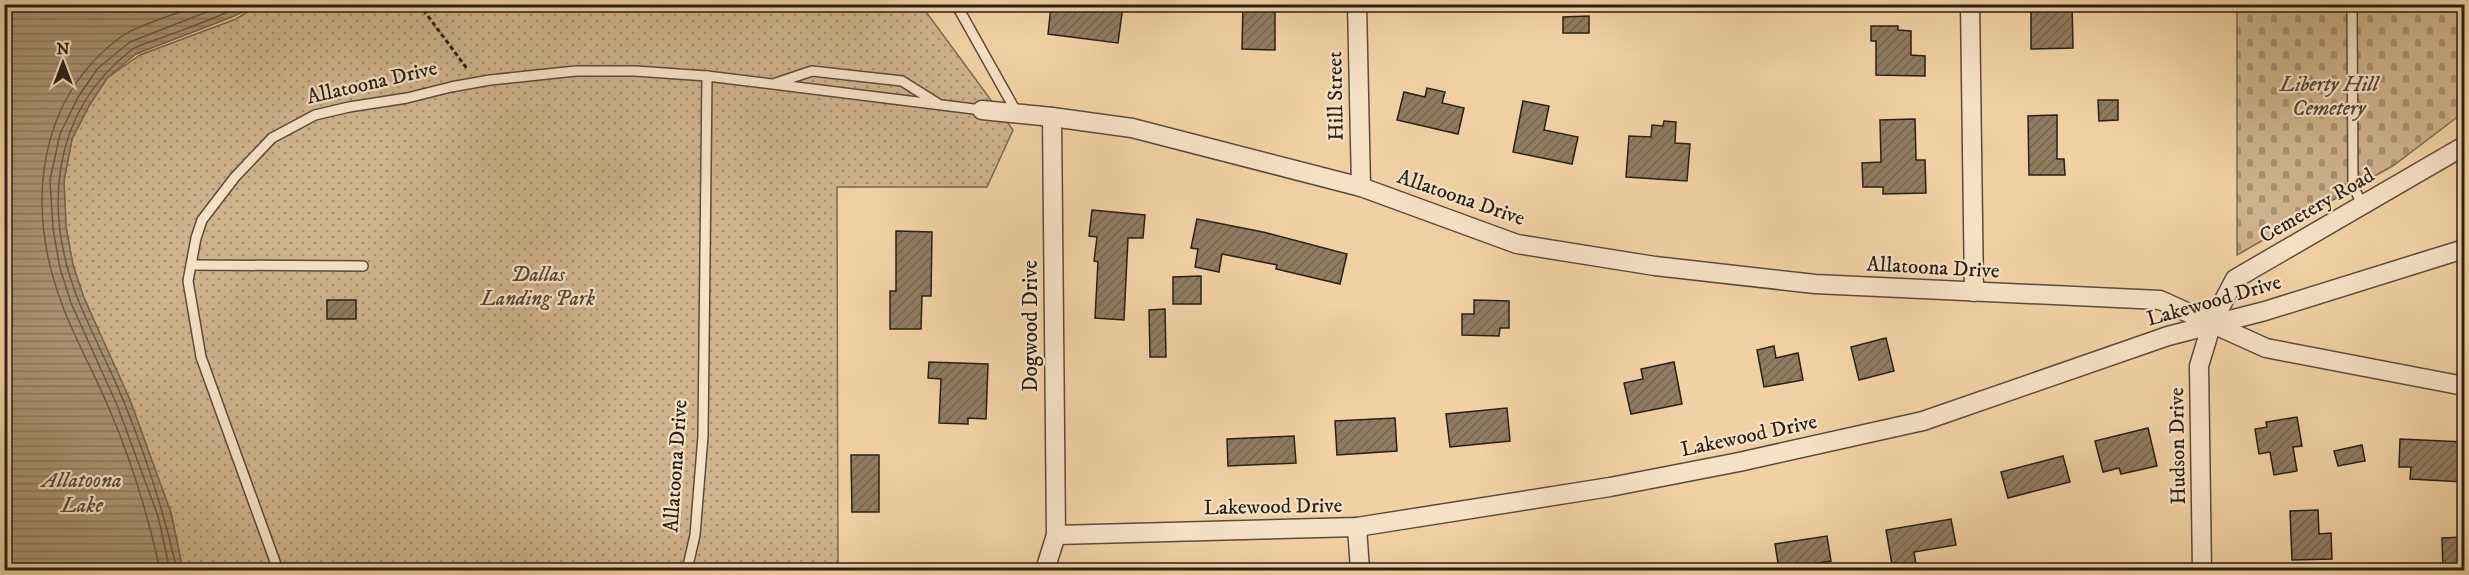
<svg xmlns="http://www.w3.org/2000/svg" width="2469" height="575" font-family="'IM FELL DW Pica',serif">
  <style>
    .grass { fill: url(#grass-dots); stroke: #7c6a52; stroke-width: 1.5 }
    .cemetery { fill: url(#cemetery-stones); stroke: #7c6a52; stroke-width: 1.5 }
    .water { fill: url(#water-rules); stroke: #78664e; stroke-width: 1.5 }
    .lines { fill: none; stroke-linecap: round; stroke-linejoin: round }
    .shore { stroke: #6a5a45; stroke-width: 1.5 }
    .building { fill: url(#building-hatch); stroke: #292016; stroke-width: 1.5 }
    .service-casing { stroke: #5b4c3a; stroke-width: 12 }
    .minor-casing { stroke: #5b4c3a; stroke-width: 21 }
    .path { stroke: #292016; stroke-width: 3; stroke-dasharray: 4.5 3; stroke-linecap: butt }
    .service { stroke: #f5e1c4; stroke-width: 9 }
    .minor { stroke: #f5e1c4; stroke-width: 18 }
    .labels { text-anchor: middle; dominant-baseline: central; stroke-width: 4.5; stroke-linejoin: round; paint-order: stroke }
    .street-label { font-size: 21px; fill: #292016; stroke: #f5e1c4 }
    .park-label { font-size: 21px; font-style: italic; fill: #524534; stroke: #f5e1c4 }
    .water-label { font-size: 22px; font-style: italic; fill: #574937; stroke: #f5e1c4 }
  </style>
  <defs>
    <pattern id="grass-dots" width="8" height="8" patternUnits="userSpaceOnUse" patternTransform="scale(1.5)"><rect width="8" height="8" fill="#ceb38d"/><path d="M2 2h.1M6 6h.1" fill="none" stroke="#a79172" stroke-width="1.8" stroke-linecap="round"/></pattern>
    <pattern id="cemetery-stones" width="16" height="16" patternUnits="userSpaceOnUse" patternTransform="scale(1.5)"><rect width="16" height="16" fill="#ceb38d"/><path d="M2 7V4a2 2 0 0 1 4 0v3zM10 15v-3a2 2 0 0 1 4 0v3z" fill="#a79172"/></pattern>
    <pattern id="water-rules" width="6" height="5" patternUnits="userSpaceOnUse" patternTransform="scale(1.5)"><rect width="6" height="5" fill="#ac9574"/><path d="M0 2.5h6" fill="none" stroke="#8c795e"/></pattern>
    <pattern id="building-hatch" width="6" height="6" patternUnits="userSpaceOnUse" patternTransform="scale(1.5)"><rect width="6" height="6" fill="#907c60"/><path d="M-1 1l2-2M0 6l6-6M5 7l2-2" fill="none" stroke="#76654e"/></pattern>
  </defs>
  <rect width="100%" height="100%" fill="#f0d1a5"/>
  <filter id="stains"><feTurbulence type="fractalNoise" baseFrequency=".00333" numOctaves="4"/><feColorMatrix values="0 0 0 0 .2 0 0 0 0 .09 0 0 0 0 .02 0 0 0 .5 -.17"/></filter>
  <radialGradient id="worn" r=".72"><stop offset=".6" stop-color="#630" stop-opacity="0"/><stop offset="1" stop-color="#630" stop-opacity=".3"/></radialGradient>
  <polygon class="grass" points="258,5 921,5 1013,130 987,187 837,187 838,570 183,570 171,513 130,400 84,298 73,265 66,227 64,180 72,139 90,104 107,78 140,55 236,19"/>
  <polygon class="cemetery" points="2237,5 2464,5 2464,112 2394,165 2237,255"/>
  <polygon class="water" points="4,5 257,5 232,17 136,54 107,78 90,104 72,139 64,181 66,227 73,265 84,298 130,400 171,513 183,570 5,570"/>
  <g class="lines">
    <g class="shore">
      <path d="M160,570C148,515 131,459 108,406C94,373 76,341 63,307C26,211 34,101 122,36C137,25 182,12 202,4"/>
      <polyline points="170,570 158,516 117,405 71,303 60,268 53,229 50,180 60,134 78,97 98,68 130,42 227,4"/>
      <path d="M177,570C164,513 146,456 124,402C110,368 93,336 79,302C43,212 50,114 130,51C139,44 153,41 164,37C190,27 218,18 244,4"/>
    </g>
  </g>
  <g class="building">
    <polygon points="1081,4 1123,6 1118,43 1048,34 1051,6 1080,9"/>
    <polygon points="1243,4 1275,4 1275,50 1242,49"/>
    <polygon points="2031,4 2072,4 2073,48 2031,49"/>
    <polygon points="1589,16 1589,33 1563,33 1563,17"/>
    <polygon points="1871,26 1898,26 1898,30 1911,31 1911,55 1925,56 1925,76 1876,75 1876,41 1871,41"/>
    <polygon points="1427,88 1445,92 1442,103 1464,108 1458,134 1397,120 1404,92 1425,97"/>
    <polygon points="2098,100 2118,100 2118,120 2099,121"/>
    <polygon points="1523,101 1549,106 1544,130 1578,137 1572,164 1513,152"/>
    <polygon points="2057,115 2057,159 2064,159 2065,175 2029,175 2028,116"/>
    <polygon points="1915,119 1916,160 1925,160 1926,193 1883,194 1883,187 1863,187 1862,163 1881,162 1880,120"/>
    <polygon points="1664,121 1676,122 1675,143 1690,144 1687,181 1626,177 1629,136 1651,137 1652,125 1663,126"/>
    <polygon points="1092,210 1145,215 1143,238 1128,238 1124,320 1095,318 1098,262 1094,261 1097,237 1089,236"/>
    <polygon points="1197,219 1263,232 1347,254 1340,284 1276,269 1277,265 1222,254 1219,272 1195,267 1198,249 1191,248"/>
    <polygon points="896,231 932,232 931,296 922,296 921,329 890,329 890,291 896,291"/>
    <polygon points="1201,276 1201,304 1173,304 1173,277"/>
    <rect x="327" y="300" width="29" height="19"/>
    <polygon points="1474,300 1509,301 1509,328 1500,328 1499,336 1462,335 1462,314 1474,314"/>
    <polygon points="1165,309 1166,357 1150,357 1149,310"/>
    <polygon points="1886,338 1894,371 1859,380 1851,347"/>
    <polygon points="1774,346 1776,358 1798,353 1803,380 1764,387 1757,350"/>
    <polygon points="929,362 988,364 986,419 968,418 968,424 939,423 941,379 928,378"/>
    <polygon points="1674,362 1682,404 1631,414 1624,383 1643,379 1641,369"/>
    <polygon points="1507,408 1510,441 1450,447 1446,414"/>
    <polygon points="2297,417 2302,446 2293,447 2297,471 2274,475 2270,452 2259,454 2255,429 2267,427 2266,422"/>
    <polygon points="1395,418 1397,451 1337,455 1335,421"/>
    <polygon points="2148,428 2157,466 2121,474 2119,468 2103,472 2095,441"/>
    <polygon points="1294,436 1296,463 1228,466 1227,439"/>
    <polygon points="2400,439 2464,442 2464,482 2410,479 2411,467 2399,467"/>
    <polygon points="2362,445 2365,461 2338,466 2334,451"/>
    <polygon points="851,455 879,455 879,512 852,512"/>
    <polygon points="2063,456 2070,482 2008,498 2001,472"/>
    <polygon points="2318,510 2319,534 2331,533 2332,559 2292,560 2290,511"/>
    <polygon points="1951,519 1956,545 1914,552 1917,570 1893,570 1886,530"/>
    <polygon points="1827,536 1831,561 1779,569 1775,544"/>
    <polygon points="2464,537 2464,570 2443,570 2442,538"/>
  </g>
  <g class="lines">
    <defs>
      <g id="service">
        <polyline points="956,4 1017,113"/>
        <polyline points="2352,4 2353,186 2363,206"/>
        <polyline points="776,83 812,71 902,81 937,103"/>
        <polyline points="191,265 363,266"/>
        <polyline points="278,570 201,357 188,281 196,238 202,220 235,177 272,138 315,115 349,107 407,98 451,87 490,80 576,71 635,71 707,76 982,110"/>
        <polyline points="687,570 695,535 703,436 707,76"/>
      </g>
      <g id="minor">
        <polyline points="1357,4 1361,187"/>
        <polyline points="1970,4 1974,292"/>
        <polyline points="982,110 1052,117 1132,128 1361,187 1517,244 1655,266 1815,284 2160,300 2266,348 2464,386"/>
        <polyline points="1357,527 1360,570"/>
        <polyline points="1056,535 1357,527 1610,487 1739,462 1923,421 2168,336 2265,311 2464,249"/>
        <polyline points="1045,570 1056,535 1052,117"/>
        <polyline points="2202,570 2199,366 2212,323 2235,279 2464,146"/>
      </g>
    </defs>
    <use href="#service" class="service-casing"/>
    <use href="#minor" class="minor-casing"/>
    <polyline class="path" points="419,4 468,70"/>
    <use href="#service" class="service"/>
    <use href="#minor" class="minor"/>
  </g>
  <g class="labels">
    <g class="street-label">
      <text transform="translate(372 83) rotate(-13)">Allatoona Drive</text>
      <text transform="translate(1336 96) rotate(-91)">Hill Street</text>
      <text transform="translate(1461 198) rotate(19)">Allatoona Drive</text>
      <text transform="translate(2317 206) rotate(-30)">Cemetery Road</text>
      <text transform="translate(1933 268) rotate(3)">Allatoona Drive</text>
      <text transform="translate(2214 301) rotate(-16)">Lakewood Drive</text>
      <text transform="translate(1031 326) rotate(-90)">Dogwood Drive</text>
      <text transform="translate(1749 436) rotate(-12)">Lakewood Drive</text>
      <text transform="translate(2178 446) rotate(-91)">Hudson Drive</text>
      <text transform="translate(676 466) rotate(-86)">Allatoona Drive</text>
      <text transform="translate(1273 507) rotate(-1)">Lakewood Drive</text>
    </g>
    <g class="park-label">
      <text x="2329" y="85">Liberty Hill<tspan x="2329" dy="24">Cemetery</tspan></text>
      <text x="538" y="275">Dallas<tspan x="538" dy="24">Landing Park</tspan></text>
    </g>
    <g class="water-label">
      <text x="82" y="480">Allatoona<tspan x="82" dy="25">Lake</tspan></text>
    </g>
  </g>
  <rect width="2469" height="575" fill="none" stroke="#f0d1a5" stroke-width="24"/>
  <rect x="6" y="6" width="2457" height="563" fill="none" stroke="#292016" stroke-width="3"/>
  <rect x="12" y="12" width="2445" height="551" fill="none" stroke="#292016" stroke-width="1.5"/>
  <g transform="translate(63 63)" stroke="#f5e1c4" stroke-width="4.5" paint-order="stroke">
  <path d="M0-4.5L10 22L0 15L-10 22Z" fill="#292016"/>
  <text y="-9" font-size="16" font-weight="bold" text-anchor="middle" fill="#292016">N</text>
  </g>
  <rect width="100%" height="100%" filter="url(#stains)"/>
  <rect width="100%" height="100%" fill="url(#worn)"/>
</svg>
